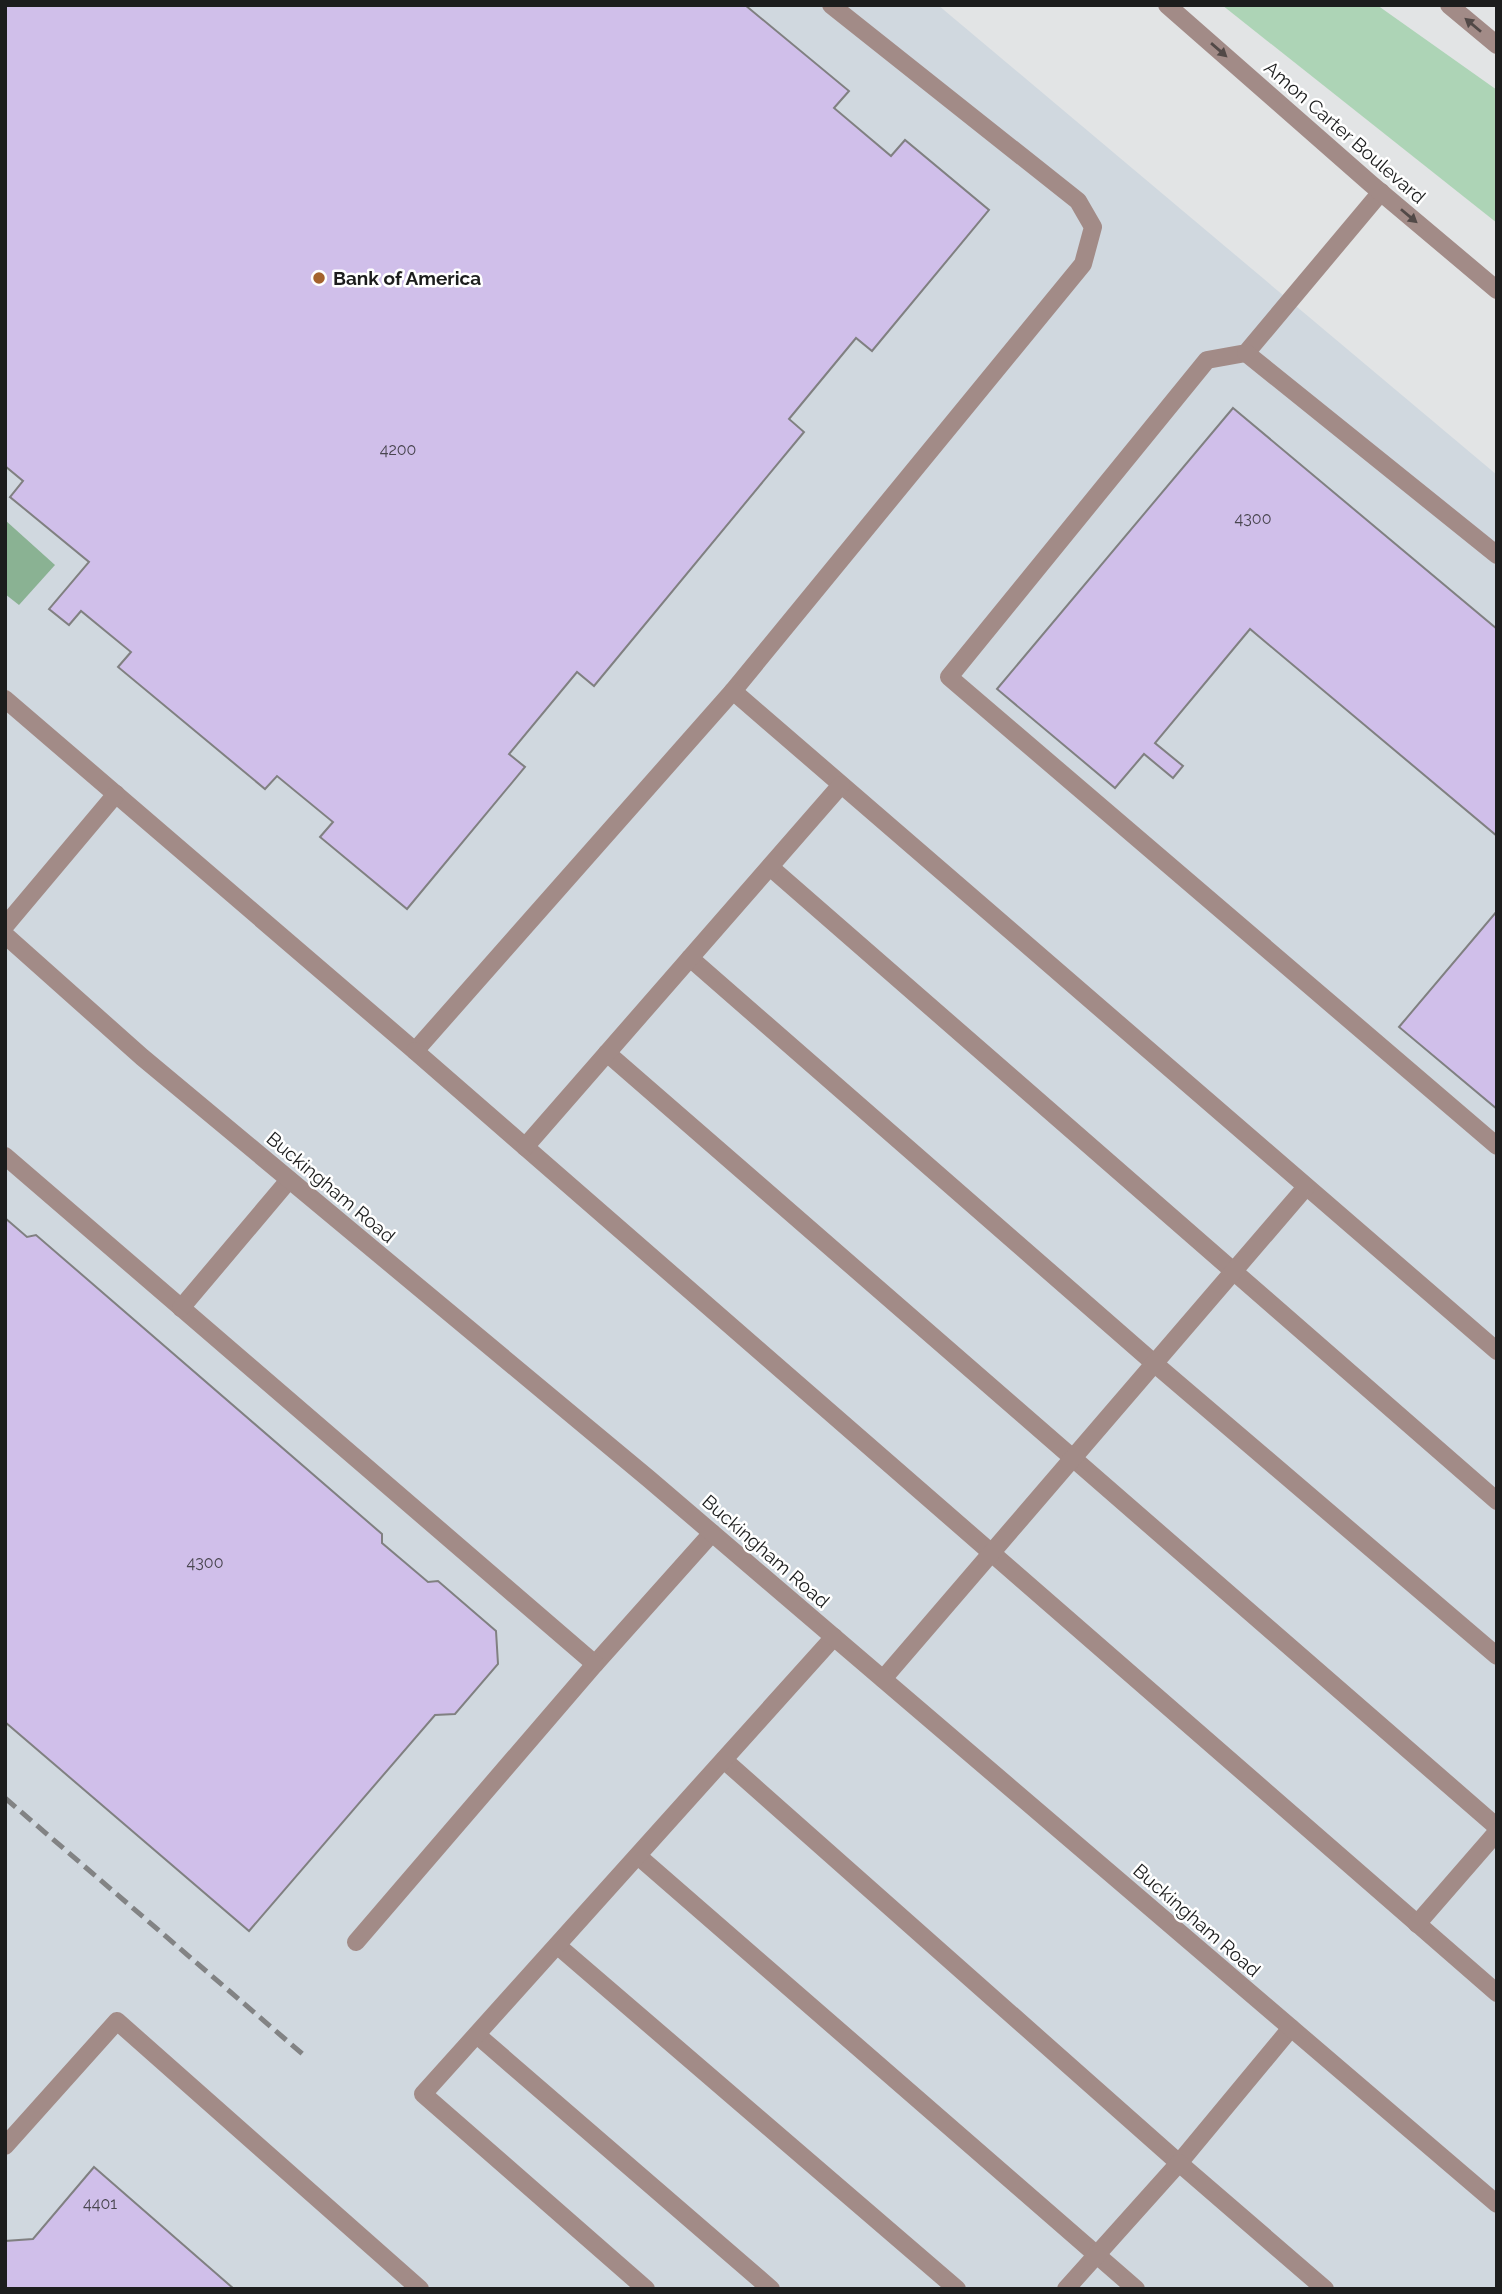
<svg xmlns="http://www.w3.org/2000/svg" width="1502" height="2294" font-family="Raleway,sans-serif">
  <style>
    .built { fill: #d0d8df }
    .green { fill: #add4b6 }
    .forest { fill: #8ab293 }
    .building { fill: #d0bfea; stroke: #808081; stroke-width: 2 }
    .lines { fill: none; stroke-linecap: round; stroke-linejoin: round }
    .service { stroke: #a28b87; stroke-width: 18 }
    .minor { stroke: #a28b87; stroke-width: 18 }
    .tertiary { stroke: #a28b87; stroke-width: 18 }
    .rail { stroke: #828384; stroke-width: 5; stroke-dasharray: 14 7; stroke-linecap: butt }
    .oneway { fill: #524947 }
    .poi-dot { fill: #a4622e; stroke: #fff; stroke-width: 2.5 }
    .labels { text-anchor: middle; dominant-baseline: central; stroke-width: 5; stroke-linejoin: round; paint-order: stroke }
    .number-label { font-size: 16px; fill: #494650 }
    .street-label { font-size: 19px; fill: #1c1d1d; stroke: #fff }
    .poi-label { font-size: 19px; font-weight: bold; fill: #1c1d1d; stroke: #fff; text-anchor: start }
  </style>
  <rect width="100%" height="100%" fill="#e2e4e5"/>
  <polygon class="built" points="5,5 938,5 1497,475 1497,2289 5,2289"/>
  <polygon class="green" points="1222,5 1377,5 1497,90 1497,223"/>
  <polygon class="forest" points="5,520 55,565 19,605 5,594"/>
  <g class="building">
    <polygon points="5,5 745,5 849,91 834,108 891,156 905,140 989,210 872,351 856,338 789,419 804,432 594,686 577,672 509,754 525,767 407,909 320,837 333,822 277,776 265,789 118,667 131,652 81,611 69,625 49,609 89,562 10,497 23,481 5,466"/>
    <polygon points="1233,408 1497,629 1497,836 1250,629 1155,743 1183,766 1173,778 1144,754 1115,788 997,689"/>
    <polygon points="1497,911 1497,1109 1399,1027"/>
    <polygon points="5,1218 27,1237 36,1235 382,1534 382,1543 428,1582 438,1581 496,1631 498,1664 455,1714 435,1715 249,1931 5,1722"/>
    <polygon points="94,2167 234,2289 5,2289 5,2241 33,2239"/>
  </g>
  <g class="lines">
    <g class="service">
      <polyline points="1381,192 1246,353 1207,360 949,677 1497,1146"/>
      <polyline points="1246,353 1497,555"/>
      <polyline points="733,691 1083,264 1093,227 1078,201 831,5"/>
      <polyline points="5,699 415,1051 733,691 1497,1351"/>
      <polyline points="770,867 1497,1501"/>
      <polyline points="5,926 116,794"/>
      <polyline points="690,958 1155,1364 1497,1656"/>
      <polyline points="415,1051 1497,1993"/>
      <polyline points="607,1053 1497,1827"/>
      <polyline points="525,1147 841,785"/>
      <polyline points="5,1156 595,1664 712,1533"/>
      <polyline points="181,1308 289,1180"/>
      <polyline points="883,1679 1306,1187"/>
      <polyline points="724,1760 1179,2163 1291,2028"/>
      <polyline points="638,1856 1136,2289"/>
      <polyline points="1417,1924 1497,1832"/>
      <polyline points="356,1942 595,1664"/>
      <polyline points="558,1946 957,2289"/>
      <polyline points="477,2035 771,2289"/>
      <polyline points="5,2146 117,2021 420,2289"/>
      <polyline points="646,2289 423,2094 834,1637"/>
      <polyline points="1066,2289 1179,2163 1325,2289"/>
    </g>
    <polyline class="minor" points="5,935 142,1057 649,1479 1497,2204"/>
    <g class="tertiary">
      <polyline points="1167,5 1371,184 1497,290"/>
      <polyline points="1449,5 1497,45"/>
    </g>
    <polyline class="rail" points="5,1798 306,2057"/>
  </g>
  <defs><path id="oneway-solid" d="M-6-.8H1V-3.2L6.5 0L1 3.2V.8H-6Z" transform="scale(1.75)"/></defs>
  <g class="oneway">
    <use href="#oneway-solid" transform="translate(1473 25) rotate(-140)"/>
    <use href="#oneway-solid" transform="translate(1219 50) rotate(41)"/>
    <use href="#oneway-solid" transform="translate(1409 216) rotate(40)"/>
  </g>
  <circle class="poi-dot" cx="319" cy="278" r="7"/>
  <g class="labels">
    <g class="number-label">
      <text x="398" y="449">4200</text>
      <text x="1253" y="518">4300</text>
      <text x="205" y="1562">4300</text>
      <text x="100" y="2203">4401</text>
    </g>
    <g class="street-label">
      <text transform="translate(1345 132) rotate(41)">Amon Carter Boulevard</text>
      <text transform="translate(331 1187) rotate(40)">Buckingham Road</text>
      <text transform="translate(766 1551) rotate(41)">Buckingham Road</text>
      <text transform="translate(1197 1920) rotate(41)">Buckingham Road</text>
    </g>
    <g class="poi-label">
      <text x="333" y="278">Bank of America</text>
    </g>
  </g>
  <rect width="1502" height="2294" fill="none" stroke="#1c1d1d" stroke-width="14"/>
</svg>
